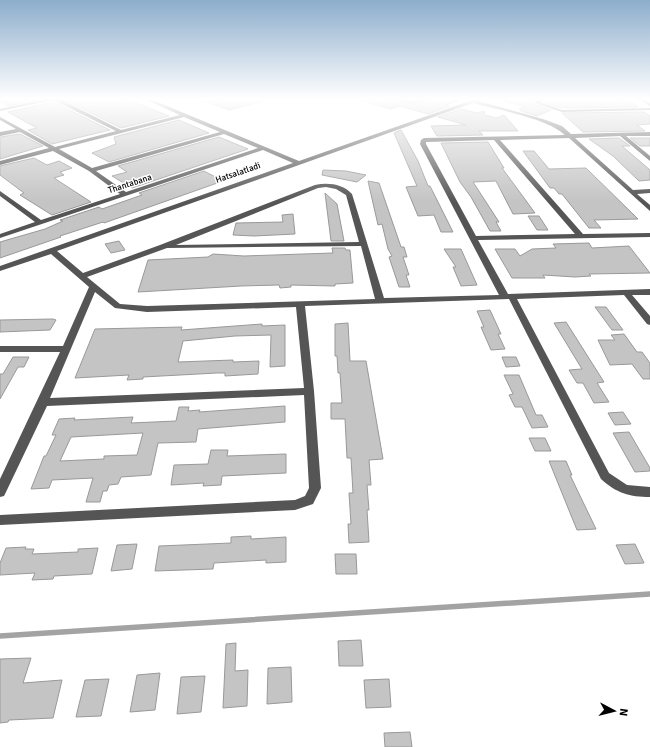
<svg xmlns="http://www.w3.org/2000/svg" width="650" height="747" font-family="Signika,sans-serif">
  <style>
    .lines { fill: none; stroke-linecap: round; stroke-linejoin: round }
    .stream { stroke: #a3a3a3; stroke-width: 5.5 }
    .building { fill: #c4c4c4; stroke: #999; fill-rule: evenodd }
    .minor { fill: #555; fill-rule: evenodd }
    .labels { text-anchor: middle; dominant-baseline: central; stroke-width: 3; stroke-linejoin: round; paint-order: stroke }
    .far-street-label { font-size: 9px; fill: #000; stroke: #fff }
  </style>
  <rect width="100%" height="100%" fill="#fff"/>
  <g class="lines">
    <polyline class="stream" points="0,636 650,594"/>
  </g>
  <g class="building">
    <polygon points="0,98 44,98 8,106 0,101"/>
    <polygon points="61,98 124,98 169,116 121,128"/>
    <polygon points="223,98 264,98 264,101 229,110 207,102"/>
    <polygon points="362,98 388,98 412,104 429,98 460,98 460,100 445,105 450,106 428,114 400,106 390,109 361,100"/>
    <polygon points="505,98 538,98 534,100 534,104 551,110 537,116 521,111 519,109 525,106 505,102"/>
    <polygon points="547,98 621,98 630,101 638,107 562,108 544,102"/>
    <polygon points="53,102 110,130 52,144 28,130 37,128 8,112"/>
    <polygon points="461,109 477,113 484,111 485,115 496,118 504,115 518,131 479,131 483,135 437,136 431,126 466,125 438,117"/>
    <polygon points="644,112 650,116 650,124 637,125 645,131 583,132 562,113"/>
    <polygon points="179,120 209,133 109,162 92,153 116,144 114,137"/>
    <polygon points="401,130 418,161 428,186 430,186 453,232 441,232 434,215 418,216 406,187 417,186 394,133"/>
    <polygon points="20,134 43,146 0,159 0,137"/>
    <polygon points="219,137 248,149 132,188 112,176 127,172 118,166"/>
    <polygon points="619,138 630,146 622,146 650,170 650,180 639,181 613,156 589,139"/>
    <polygon points="630,138 650,138 650,146 640,146"/>
    <polygon points="488,142 504,168 502,168 535,213 513,214 496,181 473,182 499,222 496,222 501,231 490,231 471,197 460,182 441,143"/>
    <polygon points="523,151 534,151 549,169 586,168 638,219 594,220 601,228 589,228 562,194 559,194 554,188 550,188"/>
    <polygon points="34,158 47,165 59,161 72,168 60,172 64,175 54,178 91,202 52,215 20,195 24,193 0,175 0,166"/>
    <polygon points="323,170 346,171 366,175 357,182 322,175"/>
    <polygon points="204,171 223,181 104,223 103,222 60,236 61,237 0,258 0,242 45,229 63,221 60,220 99,207 102,209 142,195 139,193"/>
    <polygon points="368,181 379,183 401,247 404,247 407,257 403,257 409,275 406,275 410,287 399,287 389,257 392,256 388,249 382,224 378,225"/>
    <polygon points="325,193 337,204 344,241 331,241"/>
    <polygon points="293,214 295,234 254,236 233,235 236,223 283,222 282,215"/>
    <polygon points="528,216 539,216 548,230 537,230"/>
    <polygon points="119,241 125,250 111,253 105,244"/>
    <polygon points="589,243 592,248 629,246 650,273 589,274 591,276 575,277 543,275 545,278 512,278 495,249 515,249 520,256 532,249 556,248 553,244"/>
    <polygon points="332,248 345,248 346,250 350,250 353,283 335,284 335,286 291,285 291,287 280,288 279,285 241,286 138,292 148,260 208,257 213,254 244,256 333,253"/>
    <polygon points="444,249 461,249 477,285 461,286 453,267 456,267"/>
    <polygon points="595,307 606,307 623,330 612,330"/>
    <polygon points="490,310 501,334 498,334 505,349 491,350 481,327 484,327 477,311"/>
    <polygon points="53,319 56,320 50,330 0,332 0,320"/>
    <polygon points="566,322 604,382 597,383 609,402 594,403 583,383 577,383 569,370 582,369 554,323"/>
    <polygon points="348,323 350,361 366,361 383,459 369,460 371,485 367,485 369,510 367,510 369,542 349,543 348,524 351,524 349,493 353,493 351,458 347,458 345,419 331,419 331,403 342,403 340,373 338,373 337,356 335,356 335,324"/>
    <polygon points="262,324 262,326 285,325 285,366 270,367 271,335 235,336 183,341 178,362 233,360 233,362 259,361 258,374 225,376 225,373 217,373 143,377 143,379 127,380 129,375 75,378 95,329 182,327 181,330"/>
    <polygon points="624,334 637,352 642,352 650,363 650,379 643,379 632,364 610,365 598,340 615,340 611,335"/>
    <polygon points="13,357 29,357 24,367 18,367 0,399 0,374 3,374"/>
    <polygon points="502,357 516,357 520,366 506,367"/>
    <polygon points="504,375 519,375 536,415 542,415 548,427 532,428 522,407 515,407 509,395 513,394"/>
    <path d="M285,406V422L198,429L196,442L158,443L151,475L121,477L118,484L109,485L107,491H103L100,502H86L93,478L52,480L49,488L31,489L44,456H46L56,435H52L59,419L75,418L74,420L133,417L131,423L176,421L179,407H189L188,411L200,410L199,412ZM143,433L137,455L104,456V459L60,461L71,437Z"/>
    <polygon points="623,412 631,424 615,425 608,413"/>
    <polygon points="629,432 650,468 650,471 635,472 613,433"/>
    <polygon points="529,438 545,438 551,451 535,451"/>
    <polygon points="211,450 228,450 227,456 286,454 286,473 222,476 221,485 203,486 204,483 171,485 174,465 208,464"/>
    <polygon points="549,461 566,461 572,475 570,475 596,529 577,530"/>
    <polygon points="251,536 251,539 286,537 286,562 266,563 266,560 214,563 213,569 155,571 159,546 231,543 231,537"/>
    <polygon points="137,544 132,569 111,571 117,545"/>
    <polygon points="635,544 644,563 625,564 616,545"/>
    <polygon points="26,547 25,549 34,549 32,554 78,552 78,549 98,548 92,574 54,576 53,579 32,580 35,573 0,575 0,563 6,548"/>
    <polygon points="335,554 356,554 357,574 336,574"/>
    <polygon points="361,640 363,666 339,666 338,641"/>
    <polygon points="236,643 235,671 248,670 247,706 223,708 226,644"/>
    <polygon points="31,658 23,683 62,680 53,718 9,720 8,722 0,723 0,659"/>
    <polygon points="291,667 292,702 267,704 268,668"/>
    <polygon points="160,673 155,710 130,712 137,675"/>
    <polygon points="205,676 201,712 177,714 181,677"/>
    <polygon points="109,679 101,716 76,717 85,680"/>
    <polygon points="389,679 391,707 366,708 364,680"/>
    <polygon points="410,732 412,747 385,747 384,733"/>
  </g>
  <g class="lines">
    <g class="minor">
      <path d="M50,98H58L121,130L180,115L142,98H148L299,161L478,98H484L478,101L543,119L562,126L571,134L650,132V136H626L650,156V161L620,136L575,138L633,190L650,189V193L637,194L650,205V211L569,138L500,140L583,234L650,233V237L478,240L508,294L650,289V295H632L650,316V325L647,324L624,295L517,299L609,473L627,485L650,487V497C630,497 616,493 601,479L509,299L305,306L314,391L321,488L313,504L295,510L0,525V515L295,500L305,496L309,488L304,395L47,406L6,492L4,496L0,497V479L60,352H0V346H63L89,287L51,254L0,271V266L293,163L263,150L0,238V234L35,222L0,196V191L41,220L120,194L89,171L53,151L0,165V161L49,148L20,132L0,136V132L16,129L0,120V117L55,147L116,131L53,100L0,111V109ZM473,103C498,110 547,118 565,135L424,138L421,140L420,144L499,295L384,298L352,194C343,184 328,182 315,185L160,245L83,273L57,251ZM184,117L220,132L92,168L59,149ZM224,134L258,148L126,192L96,171ZM494,140L575,234L476,236L426,144V142ZM326,187L336,189L346,195L359,242L176,245L318,188ZM361,246L375,299L147,306L120,304L87,277L167,248ZM95,292L115,308L147,312L296,307L304,388L50,398Z"/>
      <polygon points="389,98 412,101 428,98 412,103"/>
      <polygon points="541,98 546,98 541,102 562,110 650,108 650,110 562,112 535,103 535,101"/>
      <polygon points="637,98 642,98 650,103 650,106"/>
    </g>
  </g>
  <linearGradient id="sky" x2="0" y2="1"><stop stop-color="#8cadcc"/><stop offset="0.49" stop-color="#fff"/><stop offset="1" stop-color="#fff" stop-opacity="0"/></linearGradient>
  <rect width="650" height="202" fill="url(#sky)"/>
  <g class="labels">
    <g class="far-street-label">
      <text transform="translate(238 173) rotate(-19)">Hatsalatladi</text>
      <text transform="translate(130 184) rotate(-18)">Thantabana</text>
    </g>
  </g>
  <g transform="translate(614 711) rotate(97)" stroke="#ffffff" stroke-width="3" paint-order="stroke">
  <path d="M0-3L7 15L0 10L-7 15Z" fill="#000000"/>
  <text y="-6" font-size="11" font-weight="bold" text-anchor="middle" fill="#000000">N</text>
  </g>
</svg>
